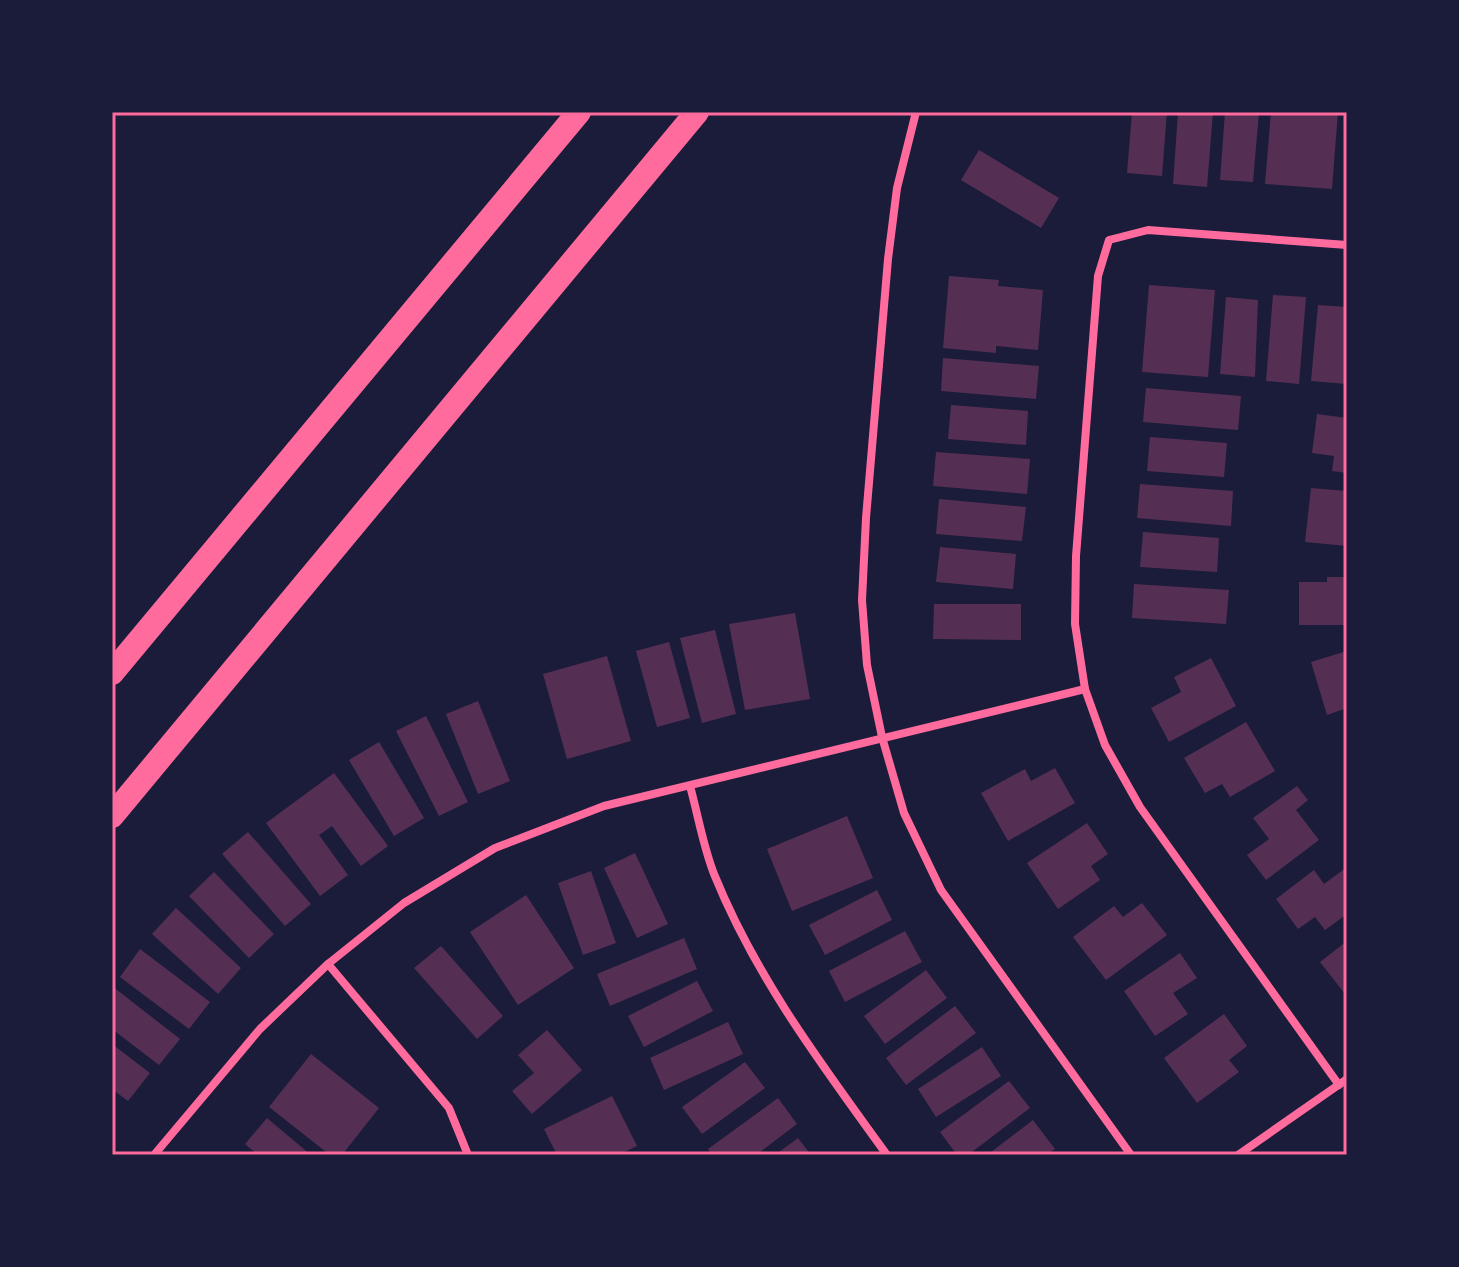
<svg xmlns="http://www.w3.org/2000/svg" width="1459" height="1267" font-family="Commissioner,sans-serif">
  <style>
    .building { fill: #542f53 }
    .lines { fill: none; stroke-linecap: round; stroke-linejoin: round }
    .minor { stroke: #ff6b9d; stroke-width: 8 }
    .motorway { stroke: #ff6b9d; stroke-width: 24 }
    .neatline { fill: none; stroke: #ff6b9d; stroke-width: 3 }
  </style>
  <rect width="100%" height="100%" fill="#1b1b3a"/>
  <g class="building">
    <polygon points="1132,112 1167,112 1162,176 1127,173"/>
    <polygon points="1178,112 1213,112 1207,187 1173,184"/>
    <polygon points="1225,112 1259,112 1253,182 1220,180"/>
    <polygon points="1271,112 1338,112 1332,189 1265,184"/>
    <polygon points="979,150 1059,198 1041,228 961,180"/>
    <polygon points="949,276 999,280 998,286 1043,290 1038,350 996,346 996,353 943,348"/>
    <polygon points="1149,285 1215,290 1208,377 1142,372"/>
    <polygon points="1273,295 1306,297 1299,384 1266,381"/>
    <polygon points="1226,297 1258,300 1255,377 1220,374"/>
    <polygon points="1318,305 1347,307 1346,384 1311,381"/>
    <polygon points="943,358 1039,366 1036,399 941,391"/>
    <polygon points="1146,388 1241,396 1238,430 1143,422"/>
    <polygon points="951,405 1028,411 1026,445 948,439"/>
    <polygon points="1317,414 1347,418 1347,473 1332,471 1334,456 1312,453"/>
    <polygon points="1150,437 1227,443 1224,477 1147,471"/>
    <polygon points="936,452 1030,459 1027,494 933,486"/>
    <polygon points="1140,484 1233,491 1231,526 1137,518"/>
    <polygon points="1311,488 1347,491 1347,546 1305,542"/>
    <polygon points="939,499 1026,507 1022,541 936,534"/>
    <polygon points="1143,532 1219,538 1217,572 1140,567"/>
    <polygon points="940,547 1016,554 1013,589 936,582"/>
    <polygon points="1344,569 1347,569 1347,625 1299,625 1299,582 1327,582 1327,577 1344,577"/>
    <polygon points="1134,584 1229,590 1226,624 1132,618"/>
    <polygon points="934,604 1021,604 1021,640 933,639"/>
    <polygon points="795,613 810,699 745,710 729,624"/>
    <polygon points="715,630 736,714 702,723 680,638"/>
    <polygon points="669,642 690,718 657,727 636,651"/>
    <polygon points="1347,651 1347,708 1327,715 1311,662"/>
    <polygon points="607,656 631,741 567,759 543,674"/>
    <polygon points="1211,658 1236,706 1169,742 1151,708 1181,692 1174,677"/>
    <polygon points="478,701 510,781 478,794 446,714"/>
    <polygon points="426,716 468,802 439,816 396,731"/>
    <polygon points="1246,722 1275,771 1230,797 1222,784 1205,793 1184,758"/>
    <polygon points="379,742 424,818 394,836 349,760"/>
    <polygon points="1055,768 1075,803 1008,841 981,793 1025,769 1031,781"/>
    <polygon points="334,773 388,846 361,866 332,826 319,835 348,875 320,896 266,823"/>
    <polygon points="1297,786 1308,800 1296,810 1319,840 1266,880 1247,855 1269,839 1253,818"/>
    <polygon points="847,816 873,878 792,911 767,849"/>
    <polygon points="1087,823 1108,854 1091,866 1100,880 1058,909 1027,863"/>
    <polygon points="248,832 311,904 285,926 222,854"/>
    <polygon points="635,853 668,924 637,938 604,868"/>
    <polygon points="1347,867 1347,914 1325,930 1315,917 1298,929 1276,899 1314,870 1324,884"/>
    <polygon points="591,871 616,943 583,955 558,883"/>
    <polygon points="214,872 274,934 249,958 189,896"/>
    <polygon points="877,890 892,920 825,955 809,925"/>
    <polygon points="526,895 574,968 518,1005 470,932"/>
    <polygon points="1142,903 1167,935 1106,980 1073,937 1114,906 1123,917"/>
    <polygon points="176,908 241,968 218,994 152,934"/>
    <polygon points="905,931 922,962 845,1002 829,971"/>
    <polygon points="684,938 697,969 610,1006 597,974"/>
    <polygon points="1347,941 1347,992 1345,994 1320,962"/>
    <polygon points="441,946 503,1016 477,1039 414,968"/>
    <polygon points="140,949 210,1002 189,1029 120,977"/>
    <polygon points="1180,953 1197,978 1173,993 1188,1014 1155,1036 1124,991"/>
    <polygon points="926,970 947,998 885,1044 864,1016"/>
    <polygon points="697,981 713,1011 644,1047 628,1016"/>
    <polygon points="112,986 180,1039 159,1065 112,1029"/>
    <polygon points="955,1006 976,1033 906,1085 886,1058"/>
    <polygon points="1224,1014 1247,1046 1229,1060 1239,1072 1197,1103 1164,1058"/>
    <polygon points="728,1022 743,1054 664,1090 650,1058"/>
    <polygon points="547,1030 582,1070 532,1114 512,1091 534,1073 518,1055"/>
    <polygon points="112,1044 150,1073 128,1101 112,1089"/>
    <polygon points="982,1047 1001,1076 936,1117 918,1089"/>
    <polygon points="311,1054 379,1108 342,1155 330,1155 269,1107"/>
    <polygon points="745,1062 765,1088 702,1134 682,1107"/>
    <polygon points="1009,1081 1030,1108 968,1155 957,1155 940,1132"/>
    <polygon points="612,1096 637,1146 618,1155 557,1155 544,1129"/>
    <polygon points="778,1098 797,1124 756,1155 712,1155 708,1149"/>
    <polygon points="267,1118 311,1155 258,1155 245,1144"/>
    <polygon points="1033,1120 1055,1149 1046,1155 987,1155"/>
    <polygon points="798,1138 811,1155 775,1155"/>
  </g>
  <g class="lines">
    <g class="minor">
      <polyline points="916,112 897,188 888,259 866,518 862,600 867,665 882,737 904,813 941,890 1131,1155"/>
      <path d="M690,786C698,815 703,846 714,874C756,978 822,1065 887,1155"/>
      <polyline points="328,964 449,1108 468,1155"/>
      <polyline points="1339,1085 1140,807 1105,745 1085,689 1075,624 1076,556 1098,276 1109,240 1148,230 1347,245"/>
      <polyline points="154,1155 260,1029 328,964 404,903 495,848 604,806 1085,689"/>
      <polyline points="1238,1155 1347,1079"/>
    </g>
    <g class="motorway">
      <polyline points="112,673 579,112"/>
      <polyline points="112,816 697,112"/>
    </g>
  </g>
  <rect width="1459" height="1267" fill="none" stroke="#1b1b3a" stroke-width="228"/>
  <rect x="114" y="114" width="1231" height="1039" class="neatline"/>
</svg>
